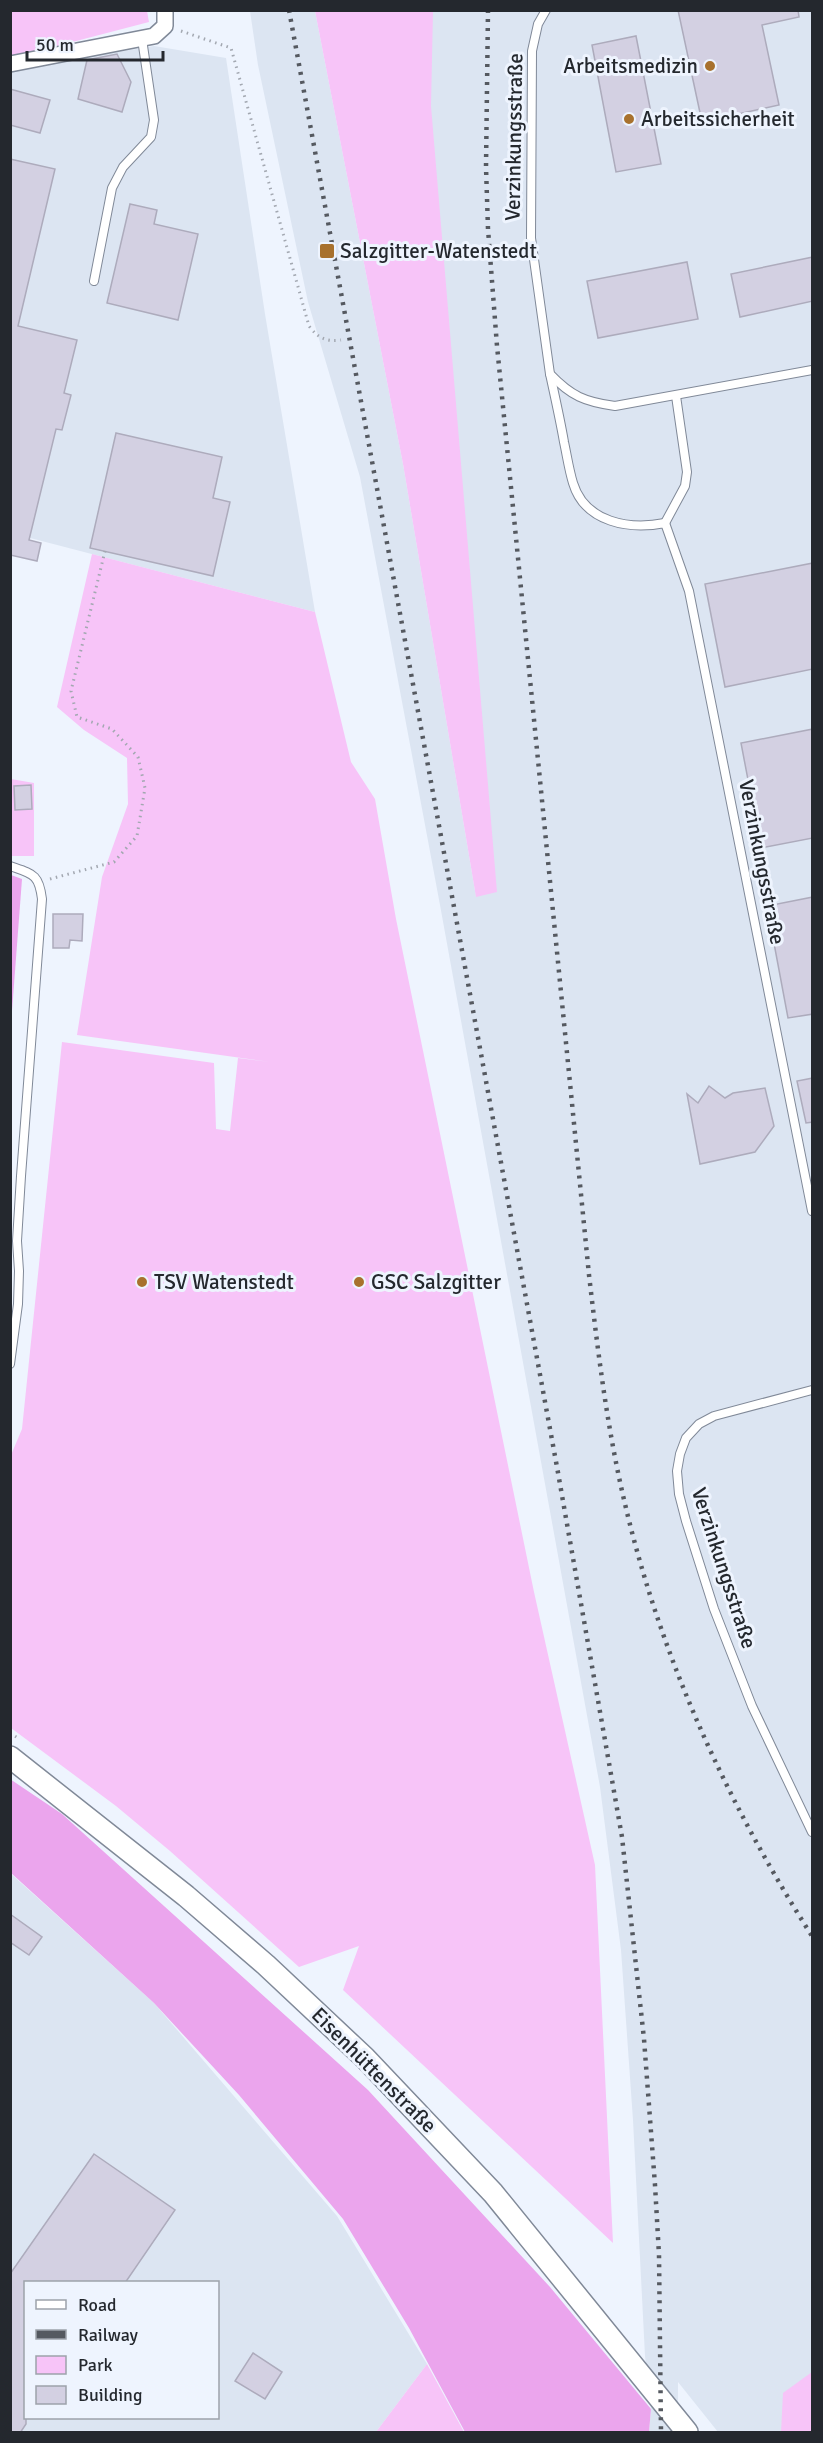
<svg xmlns="http://www.w3.org/2000/svg" width="823" height="2443" font-family="Signika,sans-serif">
  <style>
    .built { fill: #dce5f2; fill-rule: evenodd }
    .green { fill: #f7c4f8 }
    .forest { fill: #eba5ed }
    .building { fill: #d3d0e2; stroke: #adabbc; stroke-width: 1.5 }
    .lines { fill: none; stroke-linecap: round; stroke-linejoin: round }
    .lane-casing { stroke: #808998; stroke-width: 10 }
    .street-casing { stroke: #808998; stroke-width: 18 }
    .secondary-casing { stroke: #808998; stroke-width: 24 }
    .path { stroke: #a3a8b1; stroke-width: 3; stroke-dasharray: 1.5 4.5; stroke-linecap: butt }
    .lane { stroke: #fff; stroke-width: 8 }
    .street { stroke: #fff; stroke-width: 15 }
    .secondary { stroke: #fff; stroke-width: 21 }
    .rail { stroke: #555960; stroke-width: 4.5; stroke-dasharray: 3 6; stroke-linecap: butt }
    .poi-dot { fill: #a8712d; stroke: #eef4fe; stroke-width: 2 }
    .labels { text-anchor: middle; dominant-baseline: central; stroke-width: 6; stroke-linejoin: round; paint-order: stroke }
    .poi-label { font-size: 21px; fill: #24282e; stroke: #eef4fe; text-anchor: start }
    .street-label { font-size: 21px; fill: #24282e; stroke: #eef4fe }
  </style>
  <rect width="100%" height="100%" fill="#eef4fe"/>
  <g class="built">
    <polygon points="250,11 315,11 403,464 476,897 429,81 431,11 812,11 812,2432 718,2432 678,2382 678,2432 649,2432 651,2409 645,2356 633,2120 621,1950 600,1787 440,905 360,477 308,302 258,65"/>
    <polygon points="154,46 226,58 265,314 315,612 11,533 10,70"/>
    <path d="M10,1873L154,2003L337,2216L427,2364L376,2432H11ZM26,2282H218V2418H26Z"/>
  </g>
  <g class="green">
    <polygon points="11,11 147,11 149,22 11,58"/>
    <polygon points="315,11 433,11 431,106 497,892 476,897 403,464"/>
    <polygon points="92,554 315,612 351,762 375,799 396,919 534,1592 595,1865 613,2243 343,1990 359,1946 299,1967 170,1851 116,1806 11,1728 11,1455 22,1429 62,1042 214,1063 216,1129 230,1131 238,1058 270,1062 77,1035 102,877 128,804 127,758 84,730 57,707"/>
    <polygon points="11,779 34,783 34,856 11,856"/>
    <polygon points="427,2364 464,2432 376,2432"/>
    <polygon points="812,2372 812,2432 781,2432 783,2393"/>
  </g>
  <g class="forest">
    <polygon points="11,875 22,879 11,1024 10,875"/>
    <polygon points="10,1779 62,1814 368,2090 550,2287 651,2409 649,2432 465,2432 409,2328 343,2219 239,2095 154,2003 11,1873"/>
  </g>
  <g class="building">
    <polygon points="678,10 798,10 799,17 762,25 779,105 702,122"/>
    <polygon points="636,36 661,164 616,172 592,45"/>
    <polygon points="117,54 131,82 122,112 78,99 87,60"/>
    <polygon points="10,89 50,100 40,133 10,125"/>
    <polygon points="10,159 55,169 18,326 77,340 64,393 71,395 62,430 56,429 29,540 41,543 37,561 10,555"/>
    <polygon points="130,204 157,210 154,224 198,234 178,320 107,303"/>
    <polygon points="813,257 813,301 740,317 731,274"/>
    <polygon points="687,262 698,319 598,338 587,281"/>
    <polygon points="116,433 222,457 213,498 230,502 213,576 90,548"/>
    <polygon points="813,563 813,669 725,687 705,584"/>
    <polygon points="813,729 813,838 761,848 741,743"/>
    <polygon points="31,785 32,809 15,810 14,786"/>
    <polygon points="813,897 813,1014 788,1018 767,906"/>
    <polygon points="53,914 83,914 82,941 70,940 69,948 53,948"/>
    <polygon points="813,1078 813,1122 806,1123 797,1081"/>
    <polygon points="709,1086 725,1098 733,1093 765,1088 774,1126 755,1152 700,1164 687,1094 698,1103"/>
    <polygon points="10,1914 42,1937 29,1955 10,1942"/>
    <polygon points="94,2154 175,2210 125,2283 26,2283 26,2424 20,2433 10,2433 10,2274"/>
    <polygon points="253,2353 282,2372 265,2399 235,2381"/>
  </g>
  <g class="lines">
    <defs>
      <g id="lane">
        <path d="M546,10L538,24L532,51L531,238L550,374C571,396 585,402 615,406L812,370"/>
        <polyline points="94,281 112,188 123,167 151,137 154,120 142,39"/>
        <path d="M550,374C555,397 560,419 564,442C567,456 569,470 573,483C585,523 630,530 665,523L689,591L812,1211"/>
        <polyline points="665,523 685,486 687,472 676,396"/>
        <path d="M10,866C33,874 39,874 42,899L21,1176L17,1241L19,1271L18,1304L10,1364"/>
        <polyline points="812,1390 714,1416 699,1424 686,1438 680,1454 677,1471 679,1494 686,1521 714,1609 752,1706 812,1832"/>
      </g>
      <polyline id="street" points="10,64 154,36 165,26 165,10"/>
      <polyline id="secondary" points="10,1757 186,1896 266,1965 365,2058 493,2193 687,2432"/>
    </defs>
    <use href="#lane" class="lane-casing"/>
    <use href="#street" class="street-casing"/>
    <use href="#secondary" class="secondary-casing"/>
    <g class="path">
      <path d="M181,31L231,48L309,326C318,338 326,342 341,340"/>
      <polyline points="50,879 114,862 137,836 145,788 138,757 112,729 77,717 71,691 105,551"/>
      <polyline points="10,1733 18,1738"/>
    </g>
    <use href="#lane" class="lane"/>
    <use href="#street" class="street"/>
    <use href="#secondary" class="secondary"/>
    <g class="rail">
      <polyline points="289,10 557,1467 622,1837 644,2039 655,2185 659,2255 661,2432"/>
      <path d="M488,10L486,167L488,229L497,346L589,1275C598,1352 607,1428 625,1504C661,1658 727,1803 812,1936"/>
    </g>
  </g>
  <g class="poi-dot">
    <circle cx="710" cy="66" r="6"/>
    <circle cx="629" cy="119" r="6"/>
    <rect x="319" y="243" width="16" height="16" rx="3"/>
    <circle cx="142" cy="1282" r="6"/>
    <circle cx="359" cy="1282" r="6"/>
  </g>
  <g class="labels">
    <g class="poi-label">
      <text x="698" y="66" text-anchor="end">Arbeitsmedizin</text>
      <text x="641" y="119">Arbeitssicherheit</text>
      <text x="340" y="251">Salzgitter-Watenstedt</text>
      <text x="154" y="1282">TSV Watenstedt</text>
      <text x="371" y="1282">GSC Salzgitter</text>
    </g>
    <g class="street-label">
      <text transform="translate(514 137) rotate(-89)">Verzinkungsstraße</text>
      <text transform="translate(762 862) rotate(79)">Verzinkungsstraße</text>
      <text transform="translate(724 1568) rotate(72)">Verzinkungsstraße</text>
      <text transform="translate(374 2070) rotate(45)">Eisenhüttenstraße</text>
    </g>
  </g>
  <rect width="823" height="2443" fill="none" stroke="#24282e" stroke-width="24"/>
  <rect x="24" y="2281" width="195" height="138" fill="#eef4fe" stroke="#9da2ab" stroke-width="1.5"/>
  <rect x="36" y="2300" width="30" height="9" fill="#ffffff" stroke="#9da2ab" stroke-width="1.5"/>
  <text x="78" y="2311" font-size="18" fill="#24282e">Road</text>
  <rect x="36" y="2330" width="30" height="9" fill="#555960" stroke="#9da2ab" stroke-width="1.5"/>
  <text x="78" y="2341" font-size="18" fill="#24282e">Railway</text>
  <rect x="36" y="2356" width="30" height="18" fill="#f7c4f8" stroke="#9da2ab" stroke-width="1.5"/>
  <text x="78" y="2371" font-size="18" fill="#24282e">Park</text>
  <rect x="36" y="2386" width="30" height="18" fill="#d3d0e2" stroke="#9da2ab" stroke-width="1.5"/>
  <text x="78" y="2401" font-size="18" fill="#24282e">Building</text>
  <path d="M27 51v9h136v-9" fill="none" stroke="#24282e" stroke-width="3"/>
  <text x="36" y="51" font-size="18" fill="#24282e" stroke="#eef4fe" stroke-width="4.5" paint-order="stroke">50 m</text>
</svg>
